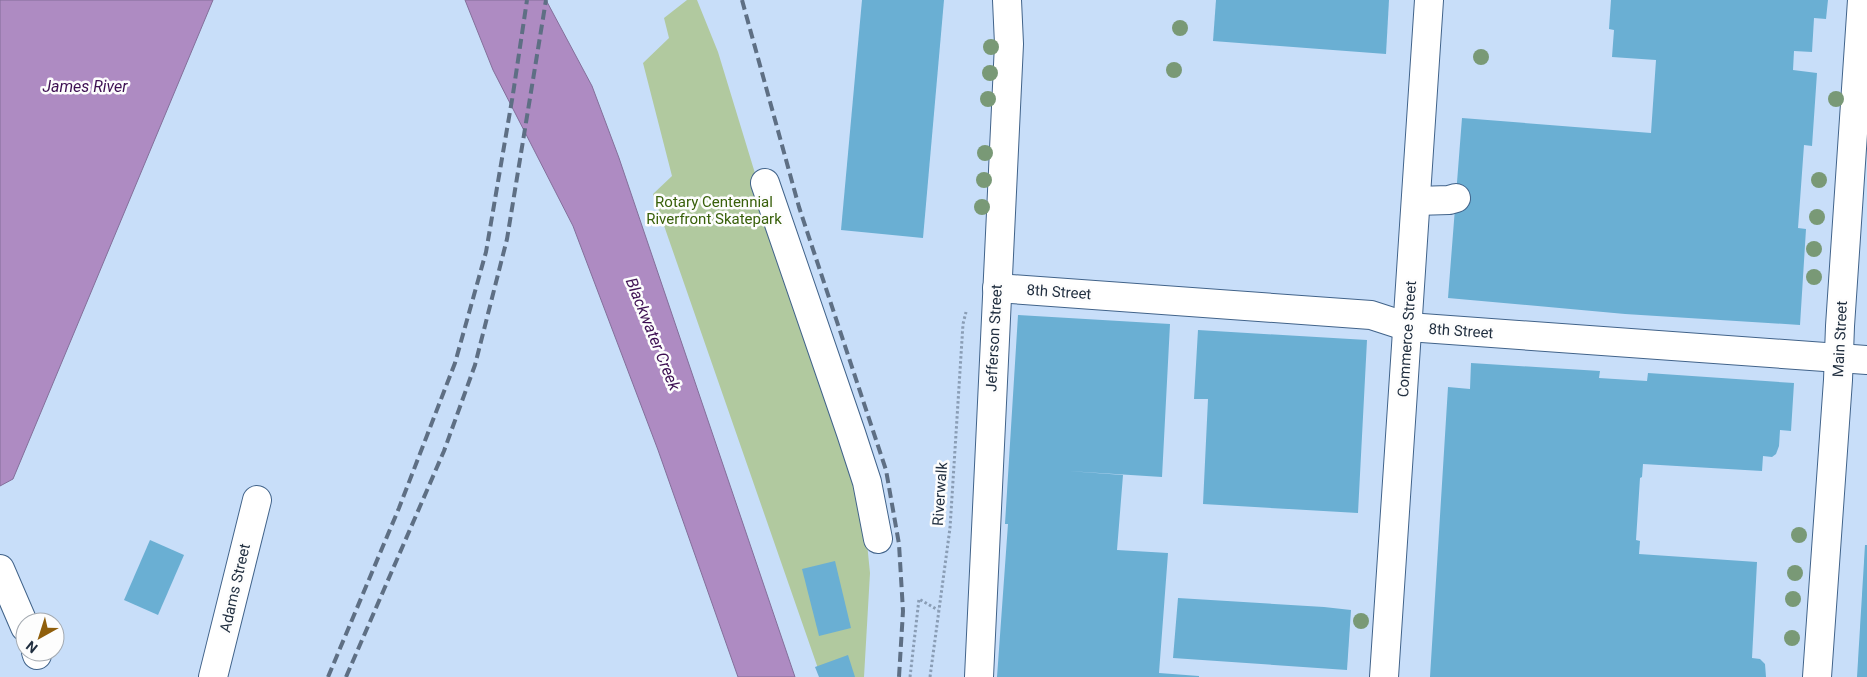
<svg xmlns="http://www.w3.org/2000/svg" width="1867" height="677" font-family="Roboto,sans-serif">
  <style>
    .green { fill: #b1c99f }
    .water { fill: #ae8bc2; stroke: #836f9a }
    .building { fill: #6aafd3 }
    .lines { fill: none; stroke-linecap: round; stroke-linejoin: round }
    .minor-casing { stroke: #41638a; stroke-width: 30 }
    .major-casing { stroke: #41638a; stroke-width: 30 }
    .path { stroke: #8a9db5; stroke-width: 3; stroke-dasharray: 2.5 2.5; stroke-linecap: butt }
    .minor { stroke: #fff; stroke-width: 28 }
    .major { stroke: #fff; stroke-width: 28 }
    .rail { stroke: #5e6f84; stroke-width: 4; stroke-dasharray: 10 5; stroke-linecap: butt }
    .tree { fill: #799976 }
    .labels { text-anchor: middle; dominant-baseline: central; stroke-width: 5; stroke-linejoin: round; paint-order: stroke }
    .park-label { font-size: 15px; fill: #39600b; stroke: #fdfdfd }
    .street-label { font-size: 15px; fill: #1f2d3e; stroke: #fdfdfd }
    .water-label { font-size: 16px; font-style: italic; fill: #3d0f52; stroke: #fdfdfd }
  </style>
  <rect width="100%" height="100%" fill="#c8def9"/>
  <polygon class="green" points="687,0 697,0 718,52 769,219 848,448 866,533 870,573 864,677 821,677 653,194 672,176 643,63 669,38 664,18"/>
  <g class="water">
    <polygon points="0,0 213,0 13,479 0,486"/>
    <polygon points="465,0 546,0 592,86 619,158 795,677 738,677 658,450 573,226 493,70"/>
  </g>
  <g class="building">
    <polygon points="862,0 944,0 923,238 841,230"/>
    <polygon points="1216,0 1389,0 1386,54 1213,41"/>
    <polygon points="1611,0 1828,0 1826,19 1814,18 1812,52 1794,51 1793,70 1817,73 1812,146 1804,145 1798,228 1806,229 1800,325 1625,314 1448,298 1462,118 1651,133 1656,60 1612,57 1614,30 1609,29"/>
    <polygon points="1018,315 1170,324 1162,477 1068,471 1123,475 1117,550 1168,553 1159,673 1199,676 1199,677 997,677 1008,524 1005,524"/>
    <polygon points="1198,330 1367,340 1358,513 1203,504 1208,399 1194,399"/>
    <polygon points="1471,363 1600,371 1599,378 1647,381 1648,373 1794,383 1791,431 1780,430 1779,446 1776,454 1772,457 1763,456 1762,471 1643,464 1642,477 1640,478 1636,540 1640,541 1639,554 1757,562 1752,658 1760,659 1765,664 1766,677 1430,677 1448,387 1470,389"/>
    <polygon points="150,540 184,555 158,615 124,600"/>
    <polygon points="1865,545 1867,545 1867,677 1857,677"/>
    <polygon points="835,561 851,628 819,636 802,569"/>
    <polygon points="1178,598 1324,607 1351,610 1347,670 1173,658"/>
    <polygon points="848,655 855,677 819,677 815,667"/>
  </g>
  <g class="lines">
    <defs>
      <g id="minor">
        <polyline points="765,183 851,433 867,482 878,539"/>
        <polyline points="1416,201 1449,200 1456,198"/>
        <polyline points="997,288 1371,315 1408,327 1867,360"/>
        <polyline points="0,569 25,627"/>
        <polyline points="36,652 37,655"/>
        <polyline points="213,677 257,500"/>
        <polyline points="979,677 1009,44 1007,0"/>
        <polyline points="1384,677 1429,0"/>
      </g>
      <polyline id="major" points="1817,677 1838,380 1840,326 1862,0"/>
    </defs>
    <use href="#minor" class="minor-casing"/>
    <use href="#major" class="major-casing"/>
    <g class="path">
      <polyline points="910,677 919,599 938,610"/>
      <polyline points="930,677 950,528 963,324 966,312"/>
    </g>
    <use href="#minor" class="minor"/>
    <use href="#major" class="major"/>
    <g class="rail">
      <polyline points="742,0 799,207 886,470 899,544 903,611 899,677"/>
      <polyline points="328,677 399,508 455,363 486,252 513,94 527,0"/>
      <polyline points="346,677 444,451 475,365 507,239 546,0"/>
    </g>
  </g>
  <g class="tree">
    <circle cx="1180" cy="28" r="8"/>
    <circle cx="991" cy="47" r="8"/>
    <circle cx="1481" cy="57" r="8"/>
    <circle cx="1174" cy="70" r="8"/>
    <circle cx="990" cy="73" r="8"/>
    <circle cx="988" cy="99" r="8"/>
    <circle cx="1836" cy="99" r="8"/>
    <circle cx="985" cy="153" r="8"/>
    <circle cx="984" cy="180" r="8"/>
    <circle cx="1819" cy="180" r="8"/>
    <circle cx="982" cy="207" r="8"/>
    <circle cx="1817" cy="217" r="8"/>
    <circle cx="1814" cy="249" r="8"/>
    <circle cx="1814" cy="277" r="8"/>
    <circle cx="1799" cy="535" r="8"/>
    <circle cx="1795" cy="573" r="8"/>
    <circle cx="1793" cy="599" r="8"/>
    <circle cx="1361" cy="621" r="8"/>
    <circle cx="1792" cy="638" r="8"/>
  </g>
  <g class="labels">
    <g class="park-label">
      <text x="714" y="202">Rotary Centennial<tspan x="714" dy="17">Riverfront Skatepark</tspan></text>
    </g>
    <g class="street-label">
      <text transform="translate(1059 292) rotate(4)">8th Street</text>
      <text transform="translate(1461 331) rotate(4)">8th Street</text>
      <text transform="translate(994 338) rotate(-87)">Jefferson Street</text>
      <text transform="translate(1407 339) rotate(-86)">Commerce Street</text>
      <text transform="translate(1840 339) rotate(-87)">Main Street</text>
      <text transform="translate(940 494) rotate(-86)">Riverwalk</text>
      <text transform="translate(235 588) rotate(-77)">Adams Street</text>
    </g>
    <g class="water-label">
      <text x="85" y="86">James River</text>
      <text transform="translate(653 334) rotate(68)">Blackwater Creek</text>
    </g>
  </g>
  <g transform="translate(40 637) rotate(219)"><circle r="24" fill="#fdfdfd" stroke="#a4aab1"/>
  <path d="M0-4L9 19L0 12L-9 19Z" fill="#8f5e0b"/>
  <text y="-8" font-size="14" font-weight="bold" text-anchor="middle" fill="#1f2d3e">N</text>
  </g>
</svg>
